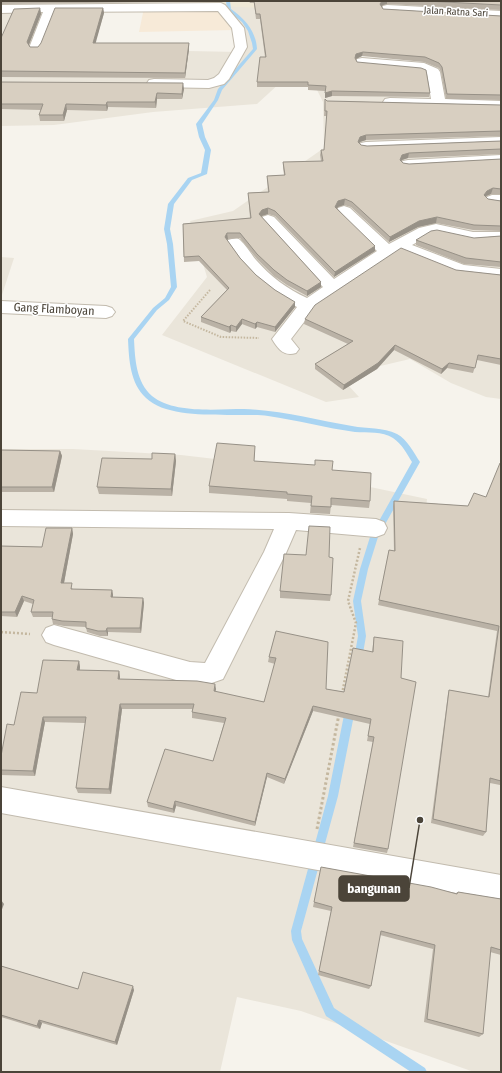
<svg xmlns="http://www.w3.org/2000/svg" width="502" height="1073" font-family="'Fira Sans Condensed',sans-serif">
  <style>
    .residential { fill: #eae5da; fill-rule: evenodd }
    .commercial { fill: #f7ead8 }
    .education { fill: #efe8d6 }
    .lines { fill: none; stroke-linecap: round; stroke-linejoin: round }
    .stream { fill: #a9d4f2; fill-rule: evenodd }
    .minor-casing { stroke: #c2bbae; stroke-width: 2 }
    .path-far2 { stroke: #c4b79f; stroke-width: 2; stroke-dasharray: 1.5 1.5; stroke-linecap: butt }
    .path-far1 { stroke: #c4b79f; stroke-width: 2.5; stroke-dasharray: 2 2; stroke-linecap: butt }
    .path { stroke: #c4b79f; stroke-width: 3; stroke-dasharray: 2.5 2.5; stroke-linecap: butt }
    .minor { fill: #fff; fill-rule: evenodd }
    .wall { fill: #bab2a6 }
    .shaded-wall { fill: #979187 }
    .building { fill: #d8cfc1; stroke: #979187 }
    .labels { text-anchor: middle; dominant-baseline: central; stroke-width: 3; stroke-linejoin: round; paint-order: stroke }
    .far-street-label { font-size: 10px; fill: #4b4439; stroke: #fff }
    .street-label { font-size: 12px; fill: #4b4439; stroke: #fff }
    .leader { fill: none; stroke: #4b4439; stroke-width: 1.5 }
    .callout-dot { fill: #4b4439; stroke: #fff; stroke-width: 1.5 }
    .callout { fill: #4b4439; stroke: #4b4439; stroke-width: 1.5 }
    .callout-label { font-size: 13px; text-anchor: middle; font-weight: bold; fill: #fff }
  </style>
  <rect width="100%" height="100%" fill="#f6f3ec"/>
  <g class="residential">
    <path d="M1,1H220L218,5L284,9L316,1H501V399L486,397L451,383L410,359L376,367L348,385L359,397L326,402L162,335L207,277L190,221L233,211L324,148L323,102L311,78L293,71L257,104L153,112L54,125L1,126ZM144,8L235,30L239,52L86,49L96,9ZM441,36L422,54L427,71L290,61Z"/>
    <polygon points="1,257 14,258 1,298"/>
    <polygon points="1,449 73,449 181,455 266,465 427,499 421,560 501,574 501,1072 474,1072 301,1011 237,997 220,1072 1,1072"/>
  </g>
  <polygon class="commercial" points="217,6 235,30 139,32 144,8"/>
  <polygon class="education" points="220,1 315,1 284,9 218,6"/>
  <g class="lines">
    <g class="stream">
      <path d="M226,1H230L231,9C245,19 256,31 257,49L222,90L218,100L202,124L205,137L211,150L207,174L192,180L174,204L170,229L173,244L177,287L169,300L157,310L134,339C135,359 136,382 152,396C174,414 217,409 244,409C281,410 316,420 352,426C367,429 383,427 397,434C407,439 414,453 420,462L378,537L368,569L361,601L366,636L362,659L361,662L358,663L355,662L354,659L358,636L353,601L360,569L370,537L412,462C407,454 402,444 393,438C382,431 368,433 355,432C326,428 297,420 268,416C235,412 171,422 146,398C130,383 129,360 128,339L153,308L165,298L171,287L167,244L164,229L168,204L188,178L201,173L205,150L199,137L196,124L214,100L218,89L253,49L252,43L248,31L242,22L227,10Z"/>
      <polygon points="350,706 353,707 355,710 338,796 301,931 302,939 334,1008 425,1068 427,1072 411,1072 326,1016 292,940 291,931 328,796 345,710 347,707"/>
    </g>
    <defs>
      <g id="minor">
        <polygon points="221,3 225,5 244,28 247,47 229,79 224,84 209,88 154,87 149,86 147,83 149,80 154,79 208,80 214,78 219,74 235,47 232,28 218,11 55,12 41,48 39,51 31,51 29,48 43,12 1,13 1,5"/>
        <polygon points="387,5 501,11 501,19 383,12 381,9 383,6"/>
        <polygon points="362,58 424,63 438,69 440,72 445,99 501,101 501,109 439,108 385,105 383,102 385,99 390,98 431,99 427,74 421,71 357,65 356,62 357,59"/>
        <polygon points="501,137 501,145 366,150 361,149 359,146 361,143 366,142"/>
        <polygon points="501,155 501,163 408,168 403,167 401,164 403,161 408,160"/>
        <polygon points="492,195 501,195 501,205 487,203 484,200 487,197"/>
        <path d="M344,206L350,208L389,244L419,228L436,224L473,232H501V240L473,242L436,234L430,235L412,245L464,265L501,269V279L455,274L400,252L314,309L291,339L299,349L296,353C284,357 278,349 272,339L297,307C267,292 245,270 226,243L228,240C232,239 237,237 240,240C246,245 251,254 256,260C270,276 287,289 307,298L323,287L260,220L262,217L268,215L274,217L334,279L377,251L338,214L336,211L338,208Z"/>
        <polygon points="1,301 106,306 112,308 115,312 112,316 106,318 1,313"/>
        <polygon points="1,510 289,513 376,519 384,522 387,528 384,534 376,537 296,530 286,553 223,679 206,685 190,684 54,645 46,642 42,635 46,628 54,625 190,662 205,663 264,552 274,529 1,526"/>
        <polygon points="1,787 501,875 501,903 1,813"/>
      </g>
    </defs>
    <use href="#minor" class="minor-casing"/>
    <polyline class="path-far2" points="210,290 183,321 221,337 259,338"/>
    <g class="path-far1">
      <polyline points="1,632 30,634"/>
      <polyline points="342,694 356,623 348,601 360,548"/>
    </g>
    <polyline class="path" points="317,829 339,714"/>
    <use href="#minor" class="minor"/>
  </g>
  <g class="wall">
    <polygon points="1,1 172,1 172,2 1,4"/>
    <polygon points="249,1 501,1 501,10 387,4 383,5 382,6 383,9 501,16 501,100 446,99 441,72 439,68 424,62 362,56 356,59 357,62 430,93 429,97 332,96 325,98 325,91 308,90 308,87 257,87 257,82 265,57 260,19 256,19 254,3 250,3"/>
    <polygon points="40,8 41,14 29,45 30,47 38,47 103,8 104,13 95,43 189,43 189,49 185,78 1,77 1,38"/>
    <polygon points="1,82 184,89 182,99 157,99 156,108 108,107 107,111 67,110 64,121 40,121 39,115 41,110 1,109"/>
    <polygon points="325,99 327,101 501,105 501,136 366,140 360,142 359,143 361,145 367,146 501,141 501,154 408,158 402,160 401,161 403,163 409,164 501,159 501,194 491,194 485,197 488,199 501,201 501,231 473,230 436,223 418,227 389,242 351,207 344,205 338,207 337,208 375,251 334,277 275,216 268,214 261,216 321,282 321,287 307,296 287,285 274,276 257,259 240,238 228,239 227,240 240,258 256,275 295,307 275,332 257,327 255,329 242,324 236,332 231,331 230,333 201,322 201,317 227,290 199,261 184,262 183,224 250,218 248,193 268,192 267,176 284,175 283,167 283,162 321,161 320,155 321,150 324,150 327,116 324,116"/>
    <polygon points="501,236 501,267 464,264 416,245 416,240 474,238"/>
    <polygon points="456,270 501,275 501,365 477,360 473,373 447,368 441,374 394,350 377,369 343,390 315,369 315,364 348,344 304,324 305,319"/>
    <polygon points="1,450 60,451 62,456 54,492 1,492"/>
    <polygon points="175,454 176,461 172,496 99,494 97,487"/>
    <polygon points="255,454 254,461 332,470 370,501 369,508 331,505 330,514 310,513 311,503 287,501 287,499 209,493 209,486"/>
    <polygon points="501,463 501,784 500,785 490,783 486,832 483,836 431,823 448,694 449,690 488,697 497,631 378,605 389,550 394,551 393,506 394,501 468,506 486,497"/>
    <polygon points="72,528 73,534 64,583 73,589 112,590 113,595 113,597 143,598 144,603 141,633 108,632 108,636 100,636 87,632 86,627 64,626 53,624 52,619 52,617 33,617 31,612 33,604 24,601 17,617 1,616 1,546 42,547"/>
    <polygon points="306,555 329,557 331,595 330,601 280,598 280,591"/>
    <polygon points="276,631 326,689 344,692 372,652 374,637 388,849 387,853 353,847 373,742 367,741 370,724 313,711 284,784 267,777 255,826 176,806 174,813 148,807 147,802 213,761 224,723 192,718 192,709 122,709 111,794 78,793 76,788 85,723 45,722 35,776 1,775 1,756 14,725 37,693 79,661 80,667 80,670 119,671 120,677 120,679 216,689 215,692 264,702 275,664 268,662 269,657"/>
    <polygon points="321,867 456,893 458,892 501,899 501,955 490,952 483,1034 479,1037 424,1022 433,949 380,935 371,986 369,989 318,975 331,911 313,907"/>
    <polygon points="1,966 78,989 134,990 117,1045 42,1023 40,1029 1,1017"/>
  </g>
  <g class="shaded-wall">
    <polygon points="382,1 387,1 387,4 383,5 380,8 380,4"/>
    <polygon points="40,8 41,14 28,47 27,42"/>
    <polygon points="103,8 104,13 94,49 93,43"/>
    <polygon points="189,43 189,49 185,78 185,73"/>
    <polygon points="363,52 362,56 356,59 355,58 356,54"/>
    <polygon points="183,83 184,89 182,99 182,94"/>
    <polygon points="332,91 332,96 325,98 325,93"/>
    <polygon points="157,93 157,99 156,108 155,102"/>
    <polygon points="107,102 108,107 107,111 106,105"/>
    <polygon points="66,104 67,110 64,121 63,115"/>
    <polygon points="366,135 366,140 360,142 358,147 358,142 360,137"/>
    <polygon points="409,153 408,158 402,160 400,165 400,160 402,155"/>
    <polygon points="493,188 491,194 486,196 482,200 484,195 487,191"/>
    <polygon points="345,199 344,205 338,207 335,212 335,207 338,201"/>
    <polygon points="268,208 268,214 262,216 259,219 259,214 262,210"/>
    <polygon points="437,217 436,223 418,227 389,242 390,237 419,221"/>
    <polygon points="227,233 228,239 225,242 225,237"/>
    <polygon points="375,246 375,251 334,277 335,272"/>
    <polygon points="321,282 321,287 307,296 307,291"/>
    <polygon points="295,302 295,307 275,332 275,327"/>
    <polygon points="242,319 242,324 236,332 236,327"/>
    <polygon points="257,322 257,327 255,329 255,324"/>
    <polygon points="231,325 231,331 230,333 229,327"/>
    <polygon points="395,345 394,350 377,369 343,390 344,385"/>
    <polygon points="449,363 447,368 441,374 442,369"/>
    <polygon points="60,451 62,456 54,492 52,487"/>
    <polygon points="175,454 176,461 172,496 171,489"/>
    <polygon points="72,528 73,534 63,588 61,583"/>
    <polygon points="112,590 113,595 112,602 111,597"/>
    <polygon points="22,596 24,601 17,617 15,612"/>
    <polygon points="143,598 144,603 141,633 140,628"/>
    <polygon points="107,628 108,632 108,636 106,631"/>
    <polygon points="79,661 80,667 79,676 77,670"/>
    <polygon points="119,671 120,677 119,684 118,679"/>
    <polygon points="215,684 216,689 214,697 214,691"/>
    <polygon points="120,704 122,709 111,794 109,789"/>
    <polygon points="313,706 313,711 284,784 285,779"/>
    <polygon points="43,717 45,722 35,776 33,771"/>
    <polygon points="267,773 267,777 255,826 255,822"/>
    <polygon points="175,801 176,806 174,813 173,809"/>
    <polygon points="1,900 4,904 1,912"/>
    <polygon points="133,986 134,990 117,1045 115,1042"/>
    <polygon points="39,1020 42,1023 40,1029 37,1026"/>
  </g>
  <g class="building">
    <polygon points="254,1 382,1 380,4 383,9 501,16 501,95 447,94 442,67 439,63 425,57 363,52 356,54 355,58 357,62 421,68 426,70 430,93 332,91 325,93 326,86 308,85 308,82 257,82 260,57 266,57 260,14 256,14"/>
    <polygon points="426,1 501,1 501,5"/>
    <polygon points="40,8 27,42 30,47 38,47 41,43 55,8 103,8 93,43 189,43 185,73 1,71 1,38 14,9"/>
    <polygon points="1,82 183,83 182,94 157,93 155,102 107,102 106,105 66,104 63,115 39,115 43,104 1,104"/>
    <polygon points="325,99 327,101 501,105 501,131 366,135 360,137 358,142 361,145 367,146 501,141 501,149 409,153 402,155 400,160 403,163 409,164 501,159 501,189 493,188 487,191 484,195 488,199 501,201 501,226 474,225 437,217 419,221 390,237 352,202 345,199 338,201 335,207 375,246 335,272 275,211 268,208 262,210 259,214 321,282 307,291 287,280 274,270 257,254 240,233 227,233 225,237 240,258 256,275 275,290 295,302 275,327 257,322 255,324 242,319 236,327 231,325 229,327 201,317 229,288 199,256 184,257 183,224 251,218 248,193 269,192 267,176 285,175 283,162 323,161 321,150 324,150 327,111 325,111"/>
    <polygon points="437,230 474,238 501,236 501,262 466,258 416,240 431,231"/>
    <polygon points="401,248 456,270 501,275 501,359 478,355 475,368 449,363 442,369 395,345 378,363 344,385 315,364 353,341 305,319 315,305"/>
    <polygon points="217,443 255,446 254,461 315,465 315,460 333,461 332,470 371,473 370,501 331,498 331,507 311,506 312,496 287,494 287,492 209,486"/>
    <polygon points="1,450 60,451 52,487 1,487"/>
    <polygon points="152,453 175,454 171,489 97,487 102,458 152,459"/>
    <polygon points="500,463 501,463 501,781 490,778 486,832 433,819 449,690 489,697 499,626 379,600 389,550 395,551 394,501 468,506 474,493 486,497"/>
    <polygon points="309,526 330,527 329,557 333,558 331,595 280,591 284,554 306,555"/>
    <polygon points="46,528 72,528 61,583 72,583 71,589 112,590 111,597 143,598 140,628 107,628 106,631 98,631 86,628 86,622 62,621 52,619 53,612 31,612 34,600 22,596 15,612 1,612 1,546 42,547"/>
    <polygon points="276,631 328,642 326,689 344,692 353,648 373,652 374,637 403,641 401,678 416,682 388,849 354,843 374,737 368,736 371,719 313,706 285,779 267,773 255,822 175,801 173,809 147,802 165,749 213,761 226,718 192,712 194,704 120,704 109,789 76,788 86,717 43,717 33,771 1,770 1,756 7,724 14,725 21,692 37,693 43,660 79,661 77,670 119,671 118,679 197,681 215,684 214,691 264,702 276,658 269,657"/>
    <polygon points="321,867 431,887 457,894 458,892 501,899 501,950 491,947 483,1034 427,1019 435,945 381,931 371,986 319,971 332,907 314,902"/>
    <polygon points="1,966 78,989 83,972 133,986 115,1042 39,1020 37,1026 1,1015"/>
  </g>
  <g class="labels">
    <g class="far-street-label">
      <text transform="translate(456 12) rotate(3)">Jalan Ratna Sari</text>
    </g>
    <g class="street-label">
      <text transform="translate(54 309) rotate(3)">Gang Flamboyan</text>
    </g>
  </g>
  <path class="leader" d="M420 820L409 888"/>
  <circle class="callout-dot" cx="420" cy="820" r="4"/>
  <rect class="callout" x="339" y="876" width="70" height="25" rx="4"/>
  <g class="callout-label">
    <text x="374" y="893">bangunan</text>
  </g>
  <rect width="502" height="1073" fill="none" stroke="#4b4439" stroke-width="4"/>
</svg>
